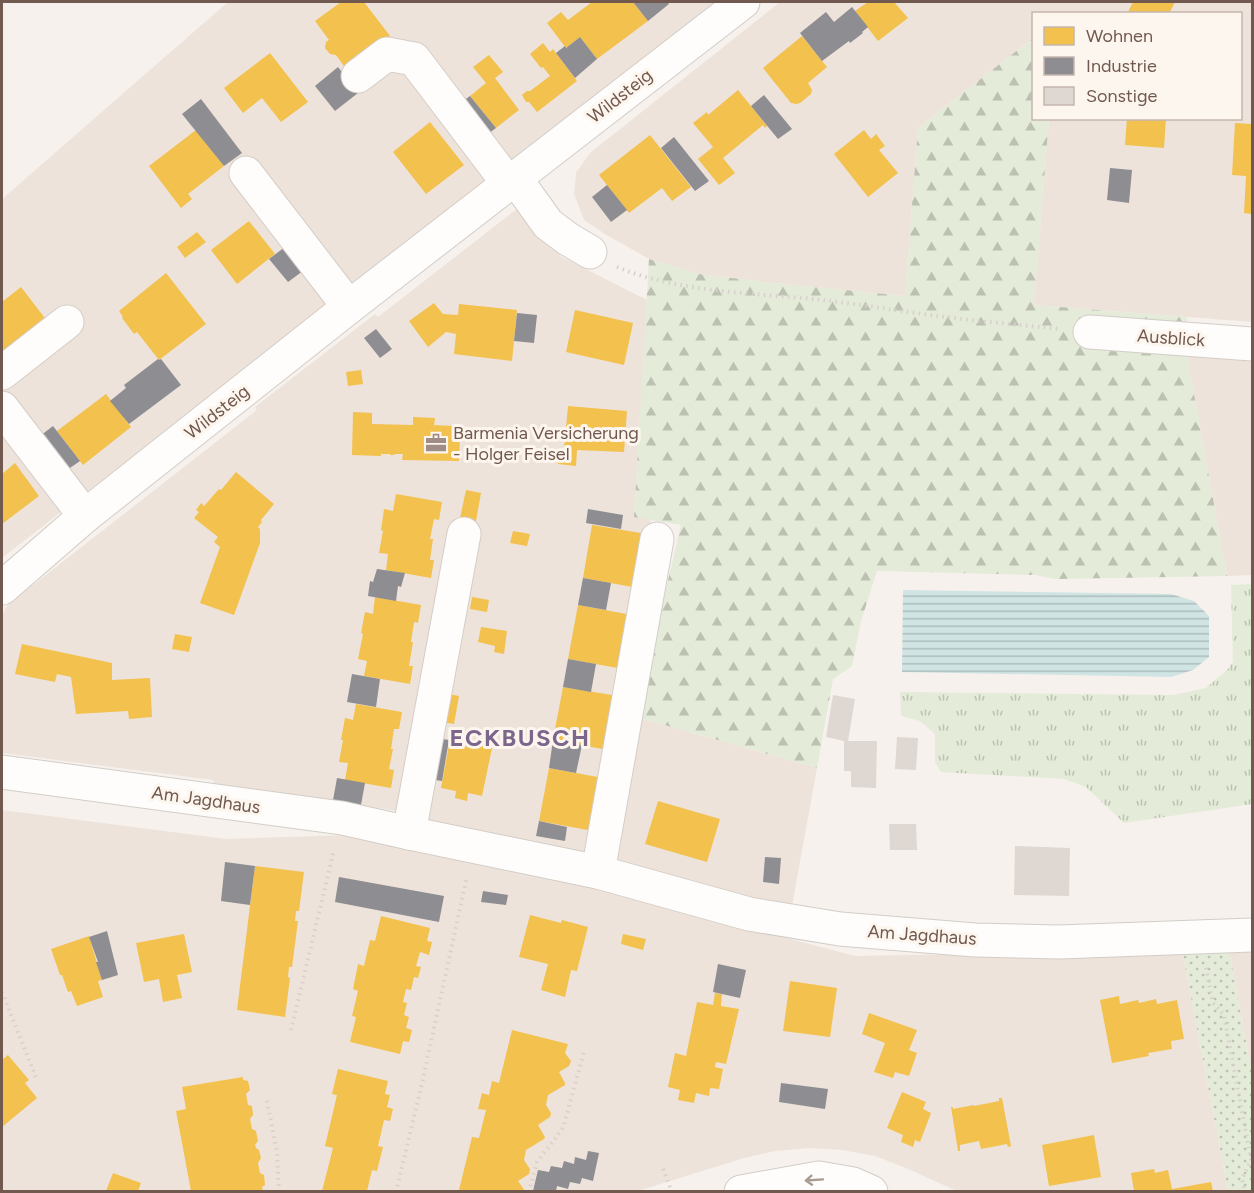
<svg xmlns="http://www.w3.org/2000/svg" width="1254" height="1193" font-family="Figtree,sans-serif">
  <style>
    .residential { fill: #eee3da }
    .grass { fill: url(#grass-dots) }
    .forest { fill: url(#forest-firs) }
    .park { fill: url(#park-tufts) }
    .water { fill: url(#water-rules) }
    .homes { fill: #f2c14e }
    .industry { fill: #8d8d92 }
    .building { fill: #dfd7d2 }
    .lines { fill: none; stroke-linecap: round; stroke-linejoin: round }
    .minor-casing { stroke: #d3cdc7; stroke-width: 35 }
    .path { stroke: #d7d0cc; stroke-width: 4; stroke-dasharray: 1.5 4.5; stroke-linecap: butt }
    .minor { stroke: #fefdfc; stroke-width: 33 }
    .oneway { stroke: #a99b94 }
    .labels { text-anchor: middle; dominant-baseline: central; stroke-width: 6; stroke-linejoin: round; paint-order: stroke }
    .street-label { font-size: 18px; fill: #71594f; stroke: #fdf6ee }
    .poi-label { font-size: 18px; fill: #71594f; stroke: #fdf6ee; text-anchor: start }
    .district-label { font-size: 24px; font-weight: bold; letter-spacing: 1.5px; fill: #7d668c; stroke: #fdf6ee }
  </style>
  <defs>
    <pattern id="grass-dots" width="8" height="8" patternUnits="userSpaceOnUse" patternTransform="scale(1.5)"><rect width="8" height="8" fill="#e4ebd8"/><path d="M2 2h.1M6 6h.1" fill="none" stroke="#bdc1b2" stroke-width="1.8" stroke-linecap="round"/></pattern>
    <pattern id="forest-firs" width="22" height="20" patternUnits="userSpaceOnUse" patternTransform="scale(1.5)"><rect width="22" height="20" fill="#e4ebd8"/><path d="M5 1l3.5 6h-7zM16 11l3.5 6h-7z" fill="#bdc1b2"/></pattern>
    <pattern id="park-tufts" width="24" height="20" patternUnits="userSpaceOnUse" patternTransform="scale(1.5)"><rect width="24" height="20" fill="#e4ebd8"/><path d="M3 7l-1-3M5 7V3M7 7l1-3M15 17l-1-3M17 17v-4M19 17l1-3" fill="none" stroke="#bdc1b2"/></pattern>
    <pattern id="water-rules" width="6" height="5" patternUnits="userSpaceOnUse" patternTransform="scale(1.5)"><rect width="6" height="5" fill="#d0e4e4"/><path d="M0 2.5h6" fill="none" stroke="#adbcbb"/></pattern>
  </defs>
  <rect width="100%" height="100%" fill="#f6f1ec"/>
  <g class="residential">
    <polygon points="228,2 716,2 2,558 2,199"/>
    <polygon points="780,2 1252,2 1252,322 1034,305 1049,119 1240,118 1240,14 1034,14 1033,38 918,128 905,296 764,282 699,274 649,259 605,234 584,220 574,194 576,173 590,153"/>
    <polygon points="536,194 560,256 647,300 634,517 651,519 590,858 420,822 422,815 289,794 214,784 213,780 2,753 2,615 7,606 19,593 30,583 33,585 257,410 255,407 375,314 378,317"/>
    <polygon points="1187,355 1252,360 1252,575 1227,576"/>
    <polygon points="636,717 817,768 791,911 611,862"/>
    <polygon points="2,810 226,839 349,835 600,889 855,956 1182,950 1228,1191 957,1191 906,1168 875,1156 842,1150 810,1148 775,1151 741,1159 638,1191 2,1192"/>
    <polygon points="1252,949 1252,1074 1229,950"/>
  </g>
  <polygon class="grass" points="1182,950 1229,950 1252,1074 1252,1191 1228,1191"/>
  <polygon class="forest" points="1033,38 1034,118 1049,119 1034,305 1187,317 1187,355 1227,576 1055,579 1035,575 877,571 861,621 852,666 833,679 817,768 636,717 681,525 634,517 649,259 699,274 764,282 905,296 918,128"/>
  <polygon class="park" points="1252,584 1252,804 1124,823 1086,787 1064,779 941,772 935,762 935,734 920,721 901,716 900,692 1173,695 1206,688 1228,669 1233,662 1231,585"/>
  <polygon class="water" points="903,590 1171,594 1194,601 1209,616 1209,657 1193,670 1171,677 902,672"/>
  <g class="homes">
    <polygon points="341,2 364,2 390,36 346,69 336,55 330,54 325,48 326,42 329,40 315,21"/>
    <polygon points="592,2 633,2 648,21 597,59 580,37 566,48 547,23 561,12 568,20"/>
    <polygon points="868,2 894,2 908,18 878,41 855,11"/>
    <polygon points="1133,2 1175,2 1169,14 1127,14"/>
    <polygon points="802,36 827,67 808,83 812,90 811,94 800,103 796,104 791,103 763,68"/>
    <polygon points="543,43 550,52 553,49 577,81 537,112 529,102 526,102 522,95 527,91 530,91 550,76 543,67 541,68 530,54"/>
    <polygon points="270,53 308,102 281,122 262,98 243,113 224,88"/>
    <polygon points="489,55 503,72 495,78 519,110 496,128 470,96 486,83 473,67"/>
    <polygon points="738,90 767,126 765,128 763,125 723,158 735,173 719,185 698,159 713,147 693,123 707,112 708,115"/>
    <polygon points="1127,118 1166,118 1164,148 1125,145"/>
    <polygon points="430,122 464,165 426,194 393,152"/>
    <polygon points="1235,123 1252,124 1252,214 1244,213 1246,176 1232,175"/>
    <polygon points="196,130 224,166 188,194 192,199 181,208 149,166"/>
    <polygon points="864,130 871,139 876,134 885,146 879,150 898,173 868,197 834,154"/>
    <polygon points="650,135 691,187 672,201 662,188 629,213 599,175"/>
    <polygon points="249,221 275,254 237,284 211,250"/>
    <polygon points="197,232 206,242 185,258 177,247"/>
    <polygon points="166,273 206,324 159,360 137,332 134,334 122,318 123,317 119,311"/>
    <polygon points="21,287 51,326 2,363 2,302"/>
    <polygon points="434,303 443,314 458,315 459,304 517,310 512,361 454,354 456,334 446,332 428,347 409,321"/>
    <polygon points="575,310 633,323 624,365 566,352"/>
    <polygon points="361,370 363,384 348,386 346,372"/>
    <polygon points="106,394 131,427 83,465 57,431"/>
    <polygon points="568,406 627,411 624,452 577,450 576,466 558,464 559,449 564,449"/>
    <polygon points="353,412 372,413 372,424 413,425 413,417 435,418 434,425 454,426 460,433 459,461 402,460 403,454 395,454 394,455 390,455 390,454 381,454 381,456 352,455"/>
    <polygon points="15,463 39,496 2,524 2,474"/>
    <polygon points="236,472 274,504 261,520 262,522 258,527 260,529 260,543 234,615 200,603 220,547 214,542 218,537 194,518 199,512 196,510 201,503 204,506 219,489 221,490"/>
    <polygon points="466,490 481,493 476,521 460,518"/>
    <polygon points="396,494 442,502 439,520 434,519 430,539 433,539 430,560 434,560 431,578 386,570 388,554 379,553 383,531 381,530 384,509 393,511"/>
    <polygon points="592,525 647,534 638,588 583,578"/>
    <polygon points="513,531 530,534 527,546 510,543"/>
    <polygon points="375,597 421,605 418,623 414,622 411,642 413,642 409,666 413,666 410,684 364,676 367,661 358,659 363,634 361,633 365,612 373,614"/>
    <polygon points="472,597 489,600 487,612 470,609"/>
    <polygon points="578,605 632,615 623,669 568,659"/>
    <polygon points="481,627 507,631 504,654 494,652 495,646 478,642"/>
    <polygon points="175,634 192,637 189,652 172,649"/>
    <polygon points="22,644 112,663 112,680 150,678 152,717 129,719 128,711 76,714 71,677 57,674 55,682 15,674"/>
    <polygon points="563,687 618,696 608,750 553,740"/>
    <polygon points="448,694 459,696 454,724 443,722"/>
    <polygon points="356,704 402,712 399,729 394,729 391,749 393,749 389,769 394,770 391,788 345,780 348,763 339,762 343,740 341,740 345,718 353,720"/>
    <polygon points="452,729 469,732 467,746 474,748 474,744 492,748 482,796 468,793 467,801 455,798 456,791 441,788"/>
    <polygon points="549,768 603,778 593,831 539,821"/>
    <polygon points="658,801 720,819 707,862 645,844"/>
    <polygon points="255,866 304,872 299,911 296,911 295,921 298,921 292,967 289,967 288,977 290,978 285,1017 237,1010"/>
    <polygon points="530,915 561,923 562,920 588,927 577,971 571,970 565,997 541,990 548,964 519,957"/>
    <polygon points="381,916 430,928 427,941 432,942 429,955 420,952 416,966 421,967 418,978 414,977 411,990 406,989 403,1002 407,1003 404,1015 409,1017 406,1028 412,1030 409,1042 403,1041 400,1054 350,1042 356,1017 352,1016 358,991 353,989 358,964 364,966 370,940 375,941"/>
    <polygon points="184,934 192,972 177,975 182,998 163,1002 159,979 144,982 136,943"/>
    <polygon points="623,934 646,939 643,950 621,944"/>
    <polygon points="89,936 102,980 98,981 103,997 77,1006 71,991 68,992 62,975 60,975 51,949"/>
    <polygon points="790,981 837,988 830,1037 783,1031"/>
    <polygon points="715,993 722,994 721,1006 739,1009 726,1064 716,1062 715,1067 723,1069 719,1089 710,1088 709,1096 696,1093 694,1103 678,1100 680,1090 668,1087 675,1053 686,1056 697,1002 713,1005"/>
    <polygon points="1119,996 1120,1004 1138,1000 1139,1003 1156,999 1157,1004 1177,1000 1184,1039 1171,1041 1172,1049 1148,1053 1149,1056 1112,1063 1100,1000"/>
    <polygon points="869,1013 917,1030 909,1050 917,1053 909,1076 895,1072 893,1078 874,1072 885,1043 862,1034"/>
    <polygon points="512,1030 568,1044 565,1053 571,1061 569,1066 559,1072 565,1083 565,1085 548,1095 546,1105 551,1113 550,1117 538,1125 545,1137 544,1139 526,1150 524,1160 530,1169 529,1174 518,1181 525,1191 467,1191 459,1190 472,1137 479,1138 486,1110 478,1109 482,1093 489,1095 492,1081 499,1083"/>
    <polygon points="8,1055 29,1080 25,1083 37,1098 2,1127 2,1060"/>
    <polygon points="338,1069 388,1081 385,1094 390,1095 387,1107 393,1109 390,1121 384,1120 378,1146 383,1147 377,1171 372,1170 367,1191 322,1191 333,1148 325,1146 337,1095 332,1094"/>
    <polygon points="243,1077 243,1080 248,1081 250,1090 246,1094 248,1105 252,1106 253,1115 250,1119 252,1129 256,1131 258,1141 255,1145 256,1148 259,1150 261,1158 258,1163 260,1173 264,1175 265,1185 262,1187 263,1191 191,1191 176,1111 186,1109 182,1087"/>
    <polygon points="902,1092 926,1102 923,1109 931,1113 920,1142 915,1140 913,1147 901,1142 903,1135 887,1128"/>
    <polygon points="999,1098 1002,1098 1011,1146 1008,1147 1007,1144 981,1149 979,1141 960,1145 960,1151 958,1151 951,1107 953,1107 953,1109 974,1105 974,1106 999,1101"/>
    <polygon points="1094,1135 1101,1177 1049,1186 1042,1145"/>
    <polygon points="1154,1169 1155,1173 1168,1170 1172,1189 1211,1182 1213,1191 1134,1191 1131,1173"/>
    <polygon points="113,1173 141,1183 138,1191 106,1191"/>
  </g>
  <g class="industry">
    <polygon points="633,2 668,2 669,4 648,21"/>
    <polygon points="852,7 868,27 862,32 863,33 850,43 849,41 822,61 800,33 826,12 834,22"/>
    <polygon points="580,37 597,59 575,78 556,53 565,46 566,48"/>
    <polygon points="338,67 358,93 335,111 315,86"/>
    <polygon points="764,95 792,129 778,139 751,106"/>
    <polygon points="470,96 496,128 484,137 459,104"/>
    <polygon points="201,99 242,153 224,166 182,114"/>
    <polygon points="674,137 709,181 695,191 661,148"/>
    <polygon points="1110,168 1132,170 1129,203 1107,200"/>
    <polygon points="607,185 627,210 611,222 592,197"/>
    <polygon points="289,244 307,268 288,282 269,259"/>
    <polygon points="517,313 537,315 534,343 514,341"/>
    <polygon points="376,329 392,349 380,358 364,338"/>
    <polygon points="158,359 159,360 161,359 181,385 129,424 110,401 126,388 124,385"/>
    <polygon points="53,426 80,461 67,470 40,436"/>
    <polygon points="588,509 623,515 621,529 586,523"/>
    <polygon points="377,569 405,573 401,587 398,586 396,601 368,596 370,581 373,582"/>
    <polygon points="583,578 611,583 606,610 578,605"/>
    <polygon points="568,659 596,664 591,692 563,687"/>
    <polygon points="352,674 380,679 376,707 347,702"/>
    <polygon points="436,738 449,740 442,781 429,779"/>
    <polygon points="553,740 582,745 576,773 549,768"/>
    <polygon points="337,778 365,783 361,805 333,800"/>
    <polygon points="539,821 567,827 565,841 536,836"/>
    <polygon points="765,857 781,858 779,884 763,882"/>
    <polygon points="225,862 255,866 250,905 221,901"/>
    <polygon points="339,877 444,896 439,922 335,902"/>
    <polygon points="483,891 508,895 506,905 481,902"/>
    <polygon points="107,931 118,975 102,980 96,962 98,962 89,937"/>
    <polygon points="718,964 746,970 740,998 713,992"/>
    <polygon points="781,1083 828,1089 825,1109 779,1102"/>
    <polygon points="588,1151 599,1153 593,1181 582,1178 580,1184 570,1182 568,1189 557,1186 556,1191 545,1190 545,1191 533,1191 538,1170 549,1172 551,1166 562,1168 564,1161 574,1164 575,1157 586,1160"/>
  </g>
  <g class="building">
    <polygon points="833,695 855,699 848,741 877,741 876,788 851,787 851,771 844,771 844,741 826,737"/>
    <polygon points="897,737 918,738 916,770 895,769"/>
    <polygon points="889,824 916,824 917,850 890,850"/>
    <polygon points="1015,846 1070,848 1069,896 1014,895"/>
  </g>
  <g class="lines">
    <defs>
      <g id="minor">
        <polyline points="358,76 387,54 414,59 508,183"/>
        <polyline points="246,173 349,307"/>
        <polyline points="515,178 548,224 568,239 590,252"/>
        <polyline points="1090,332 1252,344"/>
        <polyline points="2,373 67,322"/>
        <polyline points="2,408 85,516"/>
        <polyline points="2,588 85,516 349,307 743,2"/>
        <polyline points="2,772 342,818 409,833 598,872 749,914 840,929 975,940 1059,942 1252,935"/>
        <polyline points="409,833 464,534"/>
        <polyline points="598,872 657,539"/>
        <polyline points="741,1192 819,1178 853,1184 871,1192"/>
      </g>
    </defs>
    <use href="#minor" class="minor-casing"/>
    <g class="path">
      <path d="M617,267C680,293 756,293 823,300C864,305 905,312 946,317C984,322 1022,325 1060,329"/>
      <polyline points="1206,968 1213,1003 1224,1015 1251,1160 1242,1179 1245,1192"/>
      <polyline points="2,992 37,1080"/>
      <polyline points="291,1030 334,850"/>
      <polyline points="267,1101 277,1152 279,1192"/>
      <polyline points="663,1169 672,1192"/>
      <polyline points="396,1192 421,1088 467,876"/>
      <polyline points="529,1192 537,1162 563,1128 584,1052"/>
    </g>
    <use href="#minor" class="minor"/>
  </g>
  <defs><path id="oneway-shaft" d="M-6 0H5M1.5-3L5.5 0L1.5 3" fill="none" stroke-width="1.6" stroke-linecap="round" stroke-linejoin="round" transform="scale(1.5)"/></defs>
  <use class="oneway" href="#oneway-shaft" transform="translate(814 1180) rotate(176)"/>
  <defs>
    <symbol id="office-bare" viewBox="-9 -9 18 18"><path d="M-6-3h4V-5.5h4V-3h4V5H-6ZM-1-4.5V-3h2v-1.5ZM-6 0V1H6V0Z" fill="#a08e86" stroke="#fdf6ee" stroke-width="2.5" paint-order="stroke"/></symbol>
  </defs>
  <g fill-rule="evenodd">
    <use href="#office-bare" x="421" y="428" width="30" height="30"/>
  </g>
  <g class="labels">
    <g class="street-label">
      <text transform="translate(620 96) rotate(-38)">Wildsteig</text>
      <text transform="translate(1171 338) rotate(4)">Ausblick</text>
      <text transform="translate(217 412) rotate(-38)">Wildsteig</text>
      <text transform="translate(206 800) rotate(8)">Am Jagdhaus</text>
      <text transform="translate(922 935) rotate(4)">Am Jagdhaus</text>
    </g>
    <g class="poi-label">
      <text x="453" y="433">Barmenia Versicherung<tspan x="453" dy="21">- Holger Feisel</tspan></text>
    </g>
    <g class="district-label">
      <text x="520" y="737">ECKBUSCH</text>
    </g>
  </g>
  <rect width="1254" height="1193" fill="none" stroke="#71594f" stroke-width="6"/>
  <rect x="1032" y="12" width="210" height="108" fill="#fdf6ee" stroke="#c5b7ae" stroke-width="1.5"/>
  <rect x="1044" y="27" width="30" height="18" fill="#f2c14e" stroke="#c5b7ae" stroke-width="1.5"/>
  <text x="1086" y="42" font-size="18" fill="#71594f">Wohnen</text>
  <rect x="1044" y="57" width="30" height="18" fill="#8d8d92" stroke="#c5b7ae" stroke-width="1.5"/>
  <text x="1086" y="72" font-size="18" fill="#71594f">Industrie</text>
  <rect x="1044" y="87" width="30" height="18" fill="#dfd7d2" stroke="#c5b7ae" stroke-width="1.5"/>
  <text x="1086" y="102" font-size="18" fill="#71594f">Sonstige</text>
</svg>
